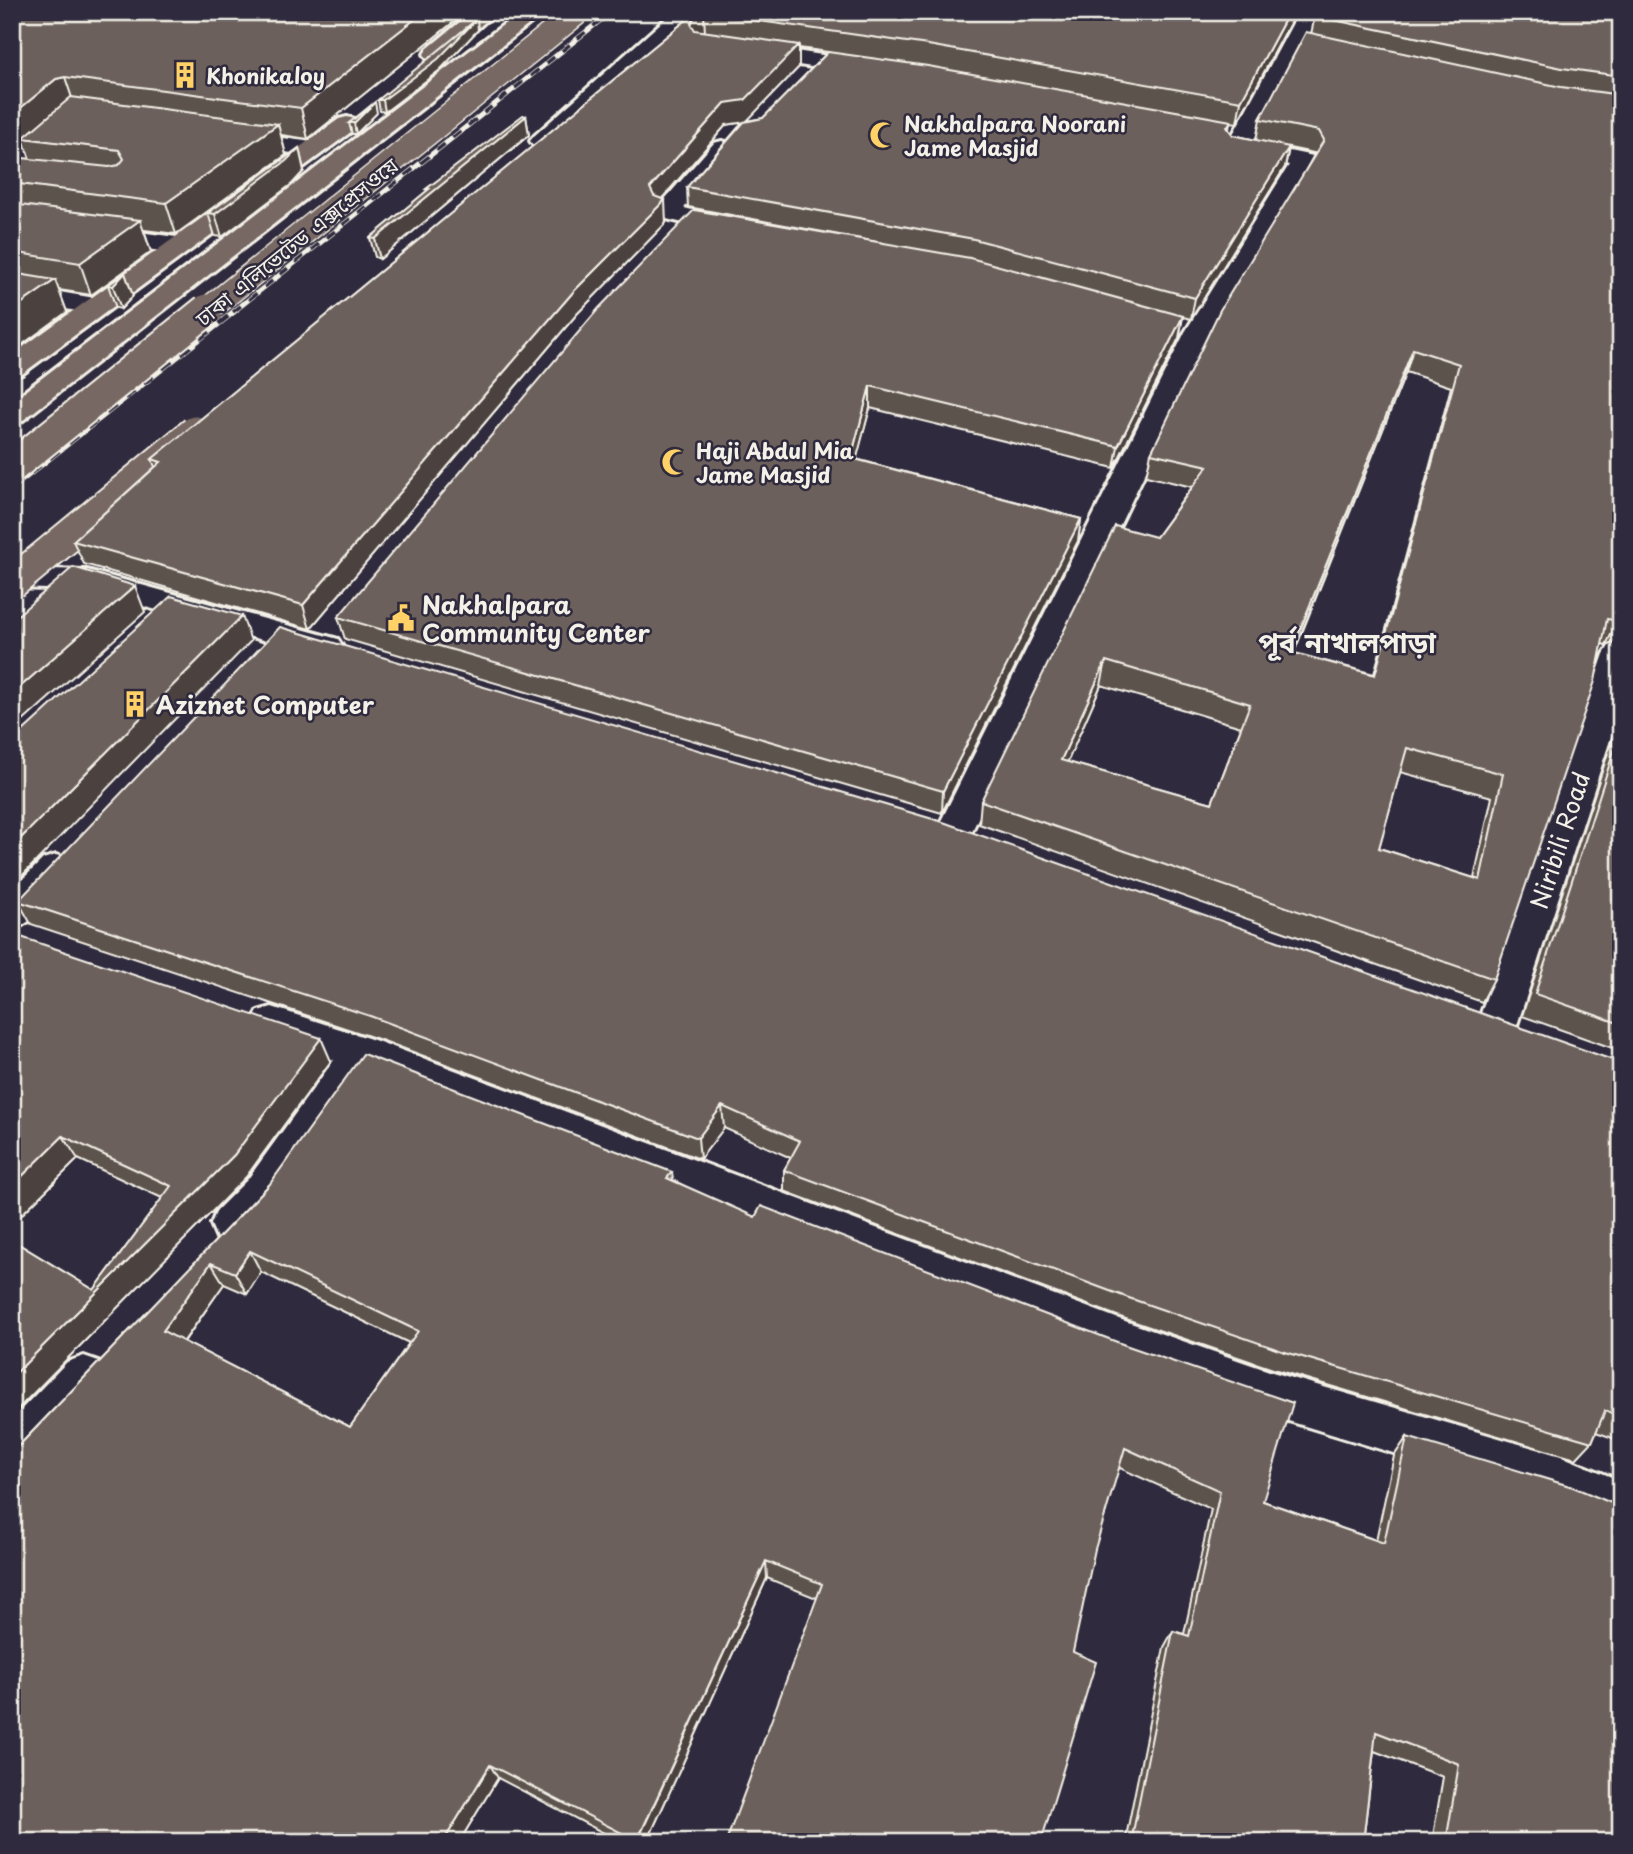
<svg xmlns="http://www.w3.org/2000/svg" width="1633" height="1854" font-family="'Playpen Sans','Noto Sans Bengali',sans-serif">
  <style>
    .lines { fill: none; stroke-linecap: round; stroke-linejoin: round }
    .minor-casing { stroke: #f4f1e8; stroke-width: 6 }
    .highway-casing { stroke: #f4f1e8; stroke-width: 6 }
    .minor { fill: #2f2a3d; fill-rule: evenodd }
    .highway { fill: #776864; fill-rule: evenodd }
    .tram { stroke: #f4f1e8; stroke-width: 2 }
    .rail-far1-casing { stroke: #f4f1e8; stroke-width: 5 }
    .rail-casing { stroke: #f4f1e8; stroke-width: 6 }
    .rail-far1 { stroke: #2f2a3d; stroke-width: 3.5; stroke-dasharray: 10; stroke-linecap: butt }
    .rail { stroke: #2f2a3d; stroke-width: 4.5; stroke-dasharray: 12; stroke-linecap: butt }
    .highway-bridge-far1-casing { stroke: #f4f1e8; stroke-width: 27; stroke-linecap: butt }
    .highway-bridge-casing { stroke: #f4f1e8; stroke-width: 35; stroke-linecap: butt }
    .highway-bridge-far1 { stroke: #776864; stroke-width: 24 }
    .highway-bridge { stroke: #776864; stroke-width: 31 }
    .wall { fill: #5d534e; stroke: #f4f1e8; stroke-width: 2; fill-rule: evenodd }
    .shaded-wall { fill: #4c4340; stroke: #f4f1e8; stroke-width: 2 }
    .building { fill: #6c605b; stroke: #f4f1e8; stroke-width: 2; fill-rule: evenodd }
    .labels { text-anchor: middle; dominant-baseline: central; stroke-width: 5; stroke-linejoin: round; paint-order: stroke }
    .far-poi-label { font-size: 21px; font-weight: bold; fill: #f4f1e8; stroke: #2f2a3d; text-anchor: start }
    .far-street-label { font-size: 21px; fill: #f4f1e8; stroke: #2f2a3d }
    .poi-label { font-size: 24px; font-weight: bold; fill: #f4f1e8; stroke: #2f2a3d; text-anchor: start }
    .street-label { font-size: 24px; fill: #f4f1e8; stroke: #2f2a3d }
    .quarter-label { font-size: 28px; font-weight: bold; fill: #f4f1e8; stroke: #2f2a3d }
  </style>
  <rect width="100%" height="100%" fill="#2f2a3d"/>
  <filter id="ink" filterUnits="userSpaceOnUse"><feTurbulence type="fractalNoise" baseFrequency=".0143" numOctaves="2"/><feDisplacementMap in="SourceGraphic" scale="14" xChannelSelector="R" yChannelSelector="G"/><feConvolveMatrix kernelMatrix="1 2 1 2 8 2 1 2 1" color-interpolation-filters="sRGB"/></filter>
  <g filter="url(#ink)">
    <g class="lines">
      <defs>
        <g id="minor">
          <polygon points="673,12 697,12 550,146 534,146 530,141 534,136"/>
          <polygon points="1299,12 1321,12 1252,143 1313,156 1316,161 1213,332 971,833 966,843 953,847 940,843 935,833 1185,332 1289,165 1230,152 1226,147"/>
          <polygon points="749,44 869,62 880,69 869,76 741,56 738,51"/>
          <polygon points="231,131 305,141 313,143 317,148 313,153 305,155 223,143 219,138 223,133"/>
          <polygon points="722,141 730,143 734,148 684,208 747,223 751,228 747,233 738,236 658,217 654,212 658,207 714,143"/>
          <polygon points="12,215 176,237 185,240 189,245 185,250 176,253 12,231"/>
          <polygon points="12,284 89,297 99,299 102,305 99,311 89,313 12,300"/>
          <polygon points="12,568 87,570 338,639 343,647 338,655 326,658 86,590 12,588"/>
          <polygon points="1621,643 1621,706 1517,1025 1511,1037 1497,1041 1483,1037 1477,1025 1604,654 1609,646"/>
          <path d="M56,855L69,859L75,869C63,891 36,922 12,930V890L43,859Z"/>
          <polygon points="272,1007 377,1041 1119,1319 1272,1372 1561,1456 1621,1481 1621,1530 1557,1503 1272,1416 1119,1363 371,1074 278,1205 249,1238 233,1244 217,1238 211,1224 217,1210 248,1179 334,1060 258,1035 252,1023 258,1011"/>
          <polygon points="84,1356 101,1362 107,1378 101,1394 29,1470 12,1476 12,1419 67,1362"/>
        </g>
        <g id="highway">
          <polygon points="472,12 496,12 443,59 427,59 424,54 427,49"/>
          <polygon points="520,12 545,12 22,421 12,424 12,401"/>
          <polygon points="347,117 355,119 359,124 355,129 22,374 12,376 12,355 339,119"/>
        </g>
      </defs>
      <use href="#minor" class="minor-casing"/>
      <use href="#highway" class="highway-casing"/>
      <use href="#minor" class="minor"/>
      <use href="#highway" class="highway"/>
      <polyline class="tram" points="12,460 579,12"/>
      <defs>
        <polyline id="rail-far1" points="233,312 611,12"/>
        <polyline id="rail" points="12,488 236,310"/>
      </defs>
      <use href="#rail-far1" class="rail-far1-casing"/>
      <use href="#rail" class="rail-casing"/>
      <use href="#rail-far1" class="rail-far1"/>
      <use href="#rail" class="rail"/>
      <defs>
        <polyline id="highway-bridge-far1" points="205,312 578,12"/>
        <g id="highway-bridge">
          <polyline points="12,467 207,310"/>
          <polyline points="12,583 195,432"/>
        </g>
      </defs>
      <use href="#highway-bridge-far1" class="highway-bridge-far1-casing"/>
      <use href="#highway-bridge" class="highway-bridge-casing"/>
      <use href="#highway-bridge-far1" class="highway-bridge-far1"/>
      <use href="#highway-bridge" class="highway-bridge"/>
    </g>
    <g class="wall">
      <polygon points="12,12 466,12 308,139 281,135 286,155 176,234 144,230 151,252 91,295 59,290 67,312 12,352 12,157 30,159 25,145 12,156"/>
      <path d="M696,12H1296L1237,123L1230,122L1229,130L1233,135L1256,140L1260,119L1311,34L1315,16L1621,12V641L1606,645L1602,644L1494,979L1482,1002L979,824L981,801L1156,537L1192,487L1146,476L1151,453L1314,155V153L1289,148L1285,167L1191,319L1183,317L1179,338L1114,468L870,408L856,459L1081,519L1078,541L942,813L345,639L338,617L883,243L688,207L687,187L743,122L726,125L662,199L666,223L577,314L310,629L84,564L73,541L155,467L152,459ZM799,48L828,52L763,118L746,121L799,67ZM1406,372L1451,387L1374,674L1294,653ZM1101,685L1241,727L1212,803L1067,762ZM1400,772L1492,797L1474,878L1379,848Z"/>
      <polygon points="478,30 440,70 385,112 380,111 378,100"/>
      <polygon points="377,113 356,134 352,134 349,123"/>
      <polygon points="526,116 529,135 380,259 375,257 370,238 427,191 426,189"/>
      <polygon points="299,148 304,171 292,184 222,237 215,236 208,213"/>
      <polygon points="125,273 133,296 121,309 116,308 108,285"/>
      <polygon points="1621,728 1621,1051 1522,1016 1609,750"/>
      <polygon points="18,901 1612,1214 1621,1218 1621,1441 1596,1432 1592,1442 1576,1459 1273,1369 1120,1317 784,1191 784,1170 791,1158 724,1128 700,1159 378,1039 31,924"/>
      <polygon points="12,934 331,1061 246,1177 12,1415 12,1240 94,1290 162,1198 78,1159 12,1224"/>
      <path d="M672,1172L673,1180L1263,1501L1376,1540L1394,1456L1407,1437L1621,1842H1432L1443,1777L1374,1751L1363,1842H1125L1164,1647L1173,1631L1184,1634L1211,1509L1120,1468L816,1598L767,1578L647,1842H621L498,1778L459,1842H12V1453L269,1185ZM261,1272L409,1343L350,1427L184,1342L224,1284L247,1294Z"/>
    </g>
    <g class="shaded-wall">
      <polygon points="424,12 466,12 308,139 301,108"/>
      <polygon points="1289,12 1296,12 1237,123 1241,101"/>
      <polygon points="704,13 705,34 692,45 691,24 695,15"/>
      <polygon points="477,19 478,30 440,70 385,112 383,100"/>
      <polygon points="799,45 799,67 746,122 726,125 652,210 650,188 725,103"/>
      <polygon points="65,77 75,107 23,138 25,145 12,156 12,115 56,79"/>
      <polygon points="375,102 377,113 356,134 354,123"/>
      <polygon points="526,116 529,135 380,259 375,239"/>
      <polygon points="278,124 286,155 176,234 166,203"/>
      <polygon points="1289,147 1285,167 1191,319 1195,298"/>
      <polygon points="299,148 304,171 292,184 222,237 215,214"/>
      <polygon points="665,200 666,223 577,314 310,629 303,605 574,291"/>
      <polygon points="140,220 151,252 91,295 80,263"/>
      <polygon points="125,273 133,296 121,309 113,286"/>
      <polygon points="55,280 67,312 12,352 12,310"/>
      <polygon points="1183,316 1179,338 1114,468 1118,446"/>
      <polygon points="1413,349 1406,372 1284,676 1291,652"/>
      <polygon points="870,386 870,408 851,480 851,458"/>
      <polygon points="1081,519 1078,541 942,813 943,791"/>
      <polygon points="135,586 145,612 12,731 12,694"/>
      <polygon points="242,616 251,641 15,883 12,879 12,847"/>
      <polygon points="1618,621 1621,621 1621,641 1606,645"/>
      <polygon points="1106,661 1101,685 1058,784 1061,760"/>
      <polygon points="321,1038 331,1061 246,1177 12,1415 12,1377 234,1155"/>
      <polygon points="722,1106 724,1128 700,1159 698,1138"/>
      <polygon points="63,1136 78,1159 12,1224 12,1186"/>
      <polygon points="250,1251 261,1272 247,1294 235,1273"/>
      <polygon points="211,1263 224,1284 177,1351 163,1331"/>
      <polygon points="766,1561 767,1578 647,1842 637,1842"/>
      <polygon points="490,1765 498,1778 459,1842 443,1842"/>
    </g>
    <g class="building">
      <polygon points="12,12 424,12 301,108 65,77 56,79 12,115"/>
      <polygon points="696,12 1289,12 1241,101 928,45 704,13 695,15 691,24 695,30 799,45 745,100 725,103 650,188 654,196 665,200 574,291 303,605 73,541 161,462 152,459"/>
      <polygon points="1317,12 1621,12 1621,76 1562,68 1315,16"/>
      <polygon points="477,19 438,59 383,100 378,100"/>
      <path d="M1306,32L1561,87L1621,95V621H1618L1607,619L1595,681L1494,979L981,801L1115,526L1156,537L1208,466L1151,453L1220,310L1324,140L1319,131L1260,119ZM1413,349L1459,364L1375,675L1291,652ZM1106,661L1250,704L1212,803L1061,760ZM1407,748L1503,774L1480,880L1379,848Z"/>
      <polygon points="828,52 928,66 1231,121 1227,127 1233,135 1289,147 1195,298 974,239 687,187 744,122 763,118"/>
      <polygon points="71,97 278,124 166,203 12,183 12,157 109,167 119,165 124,159 119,150 23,138"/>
      <polygon points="375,102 354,123 349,123"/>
      <polygon points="523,115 526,116 375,239 370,238 429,189 426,189"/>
      <polygon points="299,148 286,161 215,214 208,213"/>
      <polygon points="12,204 140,220 80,263 12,252"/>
      <polygon points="694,210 970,258 1183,316 1118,446 870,386 851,458 1081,519 943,791 338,617 599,308"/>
      <polygon points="12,273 55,280 12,310"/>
      <polygon points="125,273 113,286 108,285"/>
      <polygon points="73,567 135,586 12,694 12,620"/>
      <polygon points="171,596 242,616 12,847 12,741"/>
      <polygon points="280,627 943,822 1621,1063 1621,1179 1612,1214 1621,1218 1621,1417 1605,1411 1592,1442 1282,1351 1126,1297 784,1170 800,1141 722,1106 698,1138 370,1016 18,901"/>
      <polygon points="1621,729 1621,1024 1535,994"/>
      <polygon points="12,934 321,1038 234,1155 12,1377 12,1240 94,1290 171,1186 63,1136 12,1186"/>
      <path d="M363,1054L672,1172L667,1178L755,1217L761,1206L1125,1345L1293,1403L1263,1501L1384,1543L1407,1437L1573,1487L1621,1507V1842H1446L1459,1764L1376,1732L1363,1842H1131L1173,1631L1189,1636L1220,1491L1125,1448L1095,1549L1073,1652L1096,1662L1041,1842H726L822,1584L766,1561L637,1841L490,1765L443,1842H12V1453L269,1185ZM250,1251L418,1331L350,1427L163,1331L211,1263L235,1273Z"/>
    </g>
  </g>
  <defs>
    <symbol id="building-bare" viewBox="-9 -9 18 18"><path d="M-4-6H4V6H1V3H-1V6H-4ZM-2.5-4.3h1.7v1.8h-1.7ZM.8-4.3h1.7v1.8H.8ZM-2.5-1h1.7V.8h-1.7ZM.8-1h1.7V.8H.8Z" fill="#ffd166" stroke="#2f2a3d" stroke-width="2.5" paint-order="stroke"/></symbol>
    <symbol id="mosque-bare" viewBox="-9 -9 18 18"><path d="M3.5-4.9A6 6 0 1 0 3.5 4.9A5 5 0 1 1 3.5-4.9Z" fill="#ffd166" stroke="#2f2a3d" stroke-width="2.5" paint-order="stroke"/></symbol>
    <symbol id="civic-bare" viewBox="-9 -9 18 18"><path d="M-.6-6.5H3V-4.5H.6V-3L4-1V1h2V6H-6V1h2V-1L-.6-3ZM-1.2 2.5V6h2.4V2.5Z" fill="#ffd166" stroke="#2f2a3d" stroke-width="2.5" paint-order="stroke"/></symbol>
  </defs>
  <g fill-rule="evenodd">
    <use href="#building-bare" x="166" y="56" width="38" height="38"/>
    <use href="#mosque-bare" x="864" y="116" width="38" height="38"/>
    <use href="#mosque-bare" x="656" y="443" width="38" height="38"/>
    <use href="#civic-bare" x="382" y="599" width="38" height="38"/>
    <use href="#building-bare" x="116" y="685" width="38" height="38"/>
  </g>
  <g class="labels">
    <g class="far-poi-label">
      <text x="206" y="75">Khonikaloy</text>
      <text x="904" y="123">Nakhalpara Noorani<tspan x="904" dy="24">Jame Masjid</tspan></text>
      <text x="696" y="450">Haji Abdul Mia<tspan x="696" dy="24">Jame Masjid</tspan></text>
    </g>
    <g class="far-street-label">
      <text transform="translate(296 241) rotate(-39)">ঢাকা এলিভেটেড এক্সপ্রেসওয়ে</text>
    </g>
    <g class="poi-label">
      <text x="422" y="604">Nakhalpara<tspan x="422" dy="28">Community Center</tspan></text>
      <text x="156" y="704">Aziznet Computer</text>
    </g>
    <g class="street-label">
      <text transform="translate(1559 840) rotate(-72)">Niribili Road</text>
    </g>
    <g class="quarter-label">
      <text x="1347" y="641">পূর্ব নাখালপাড়া</text>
    </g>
  </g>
  <rect width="1633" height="1854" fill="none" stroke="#2f2a3d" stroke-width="42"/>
  <rect x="21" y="21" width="1591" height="1812" fill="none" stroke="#f4f1e8" stroke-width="2.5" filter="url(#ink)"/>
</svg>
